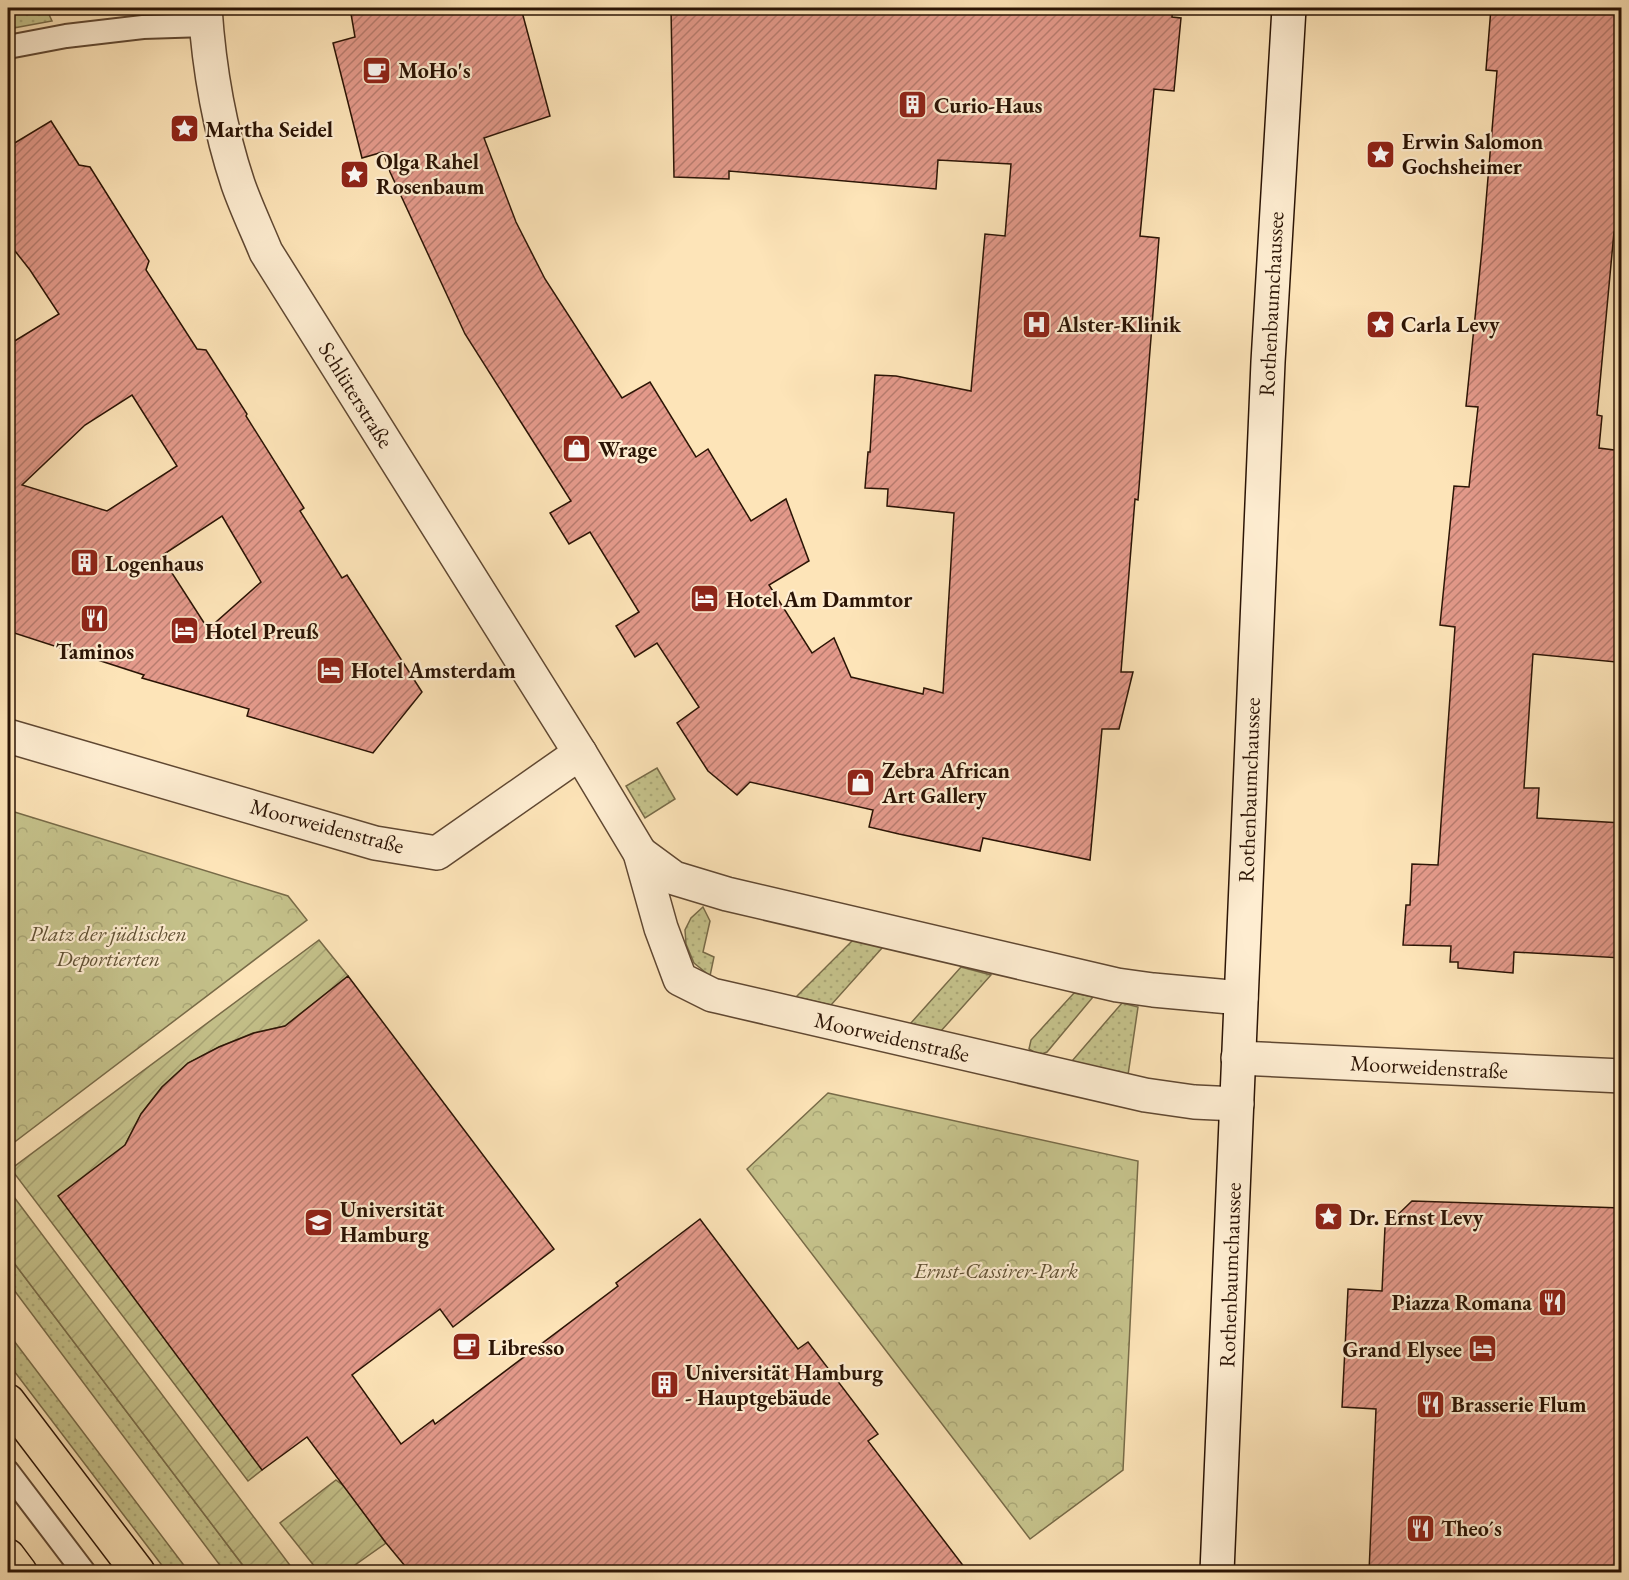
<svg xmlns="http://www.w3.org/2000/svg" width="1629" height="1580" font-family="'EB Garamond',serif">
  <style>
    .grass { fill: url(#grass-dots); stroke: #786b48; stroke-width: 1.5 }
    .park { fill: url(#park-crowns); stroke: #786b48; stroke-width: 1.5 }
    .garden { fill: url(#garden-furrows); stroke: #786b48; stroke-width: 1.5 }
    .building { fill: url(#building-hatch); stroke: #2b1405; stroke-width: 1.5; fill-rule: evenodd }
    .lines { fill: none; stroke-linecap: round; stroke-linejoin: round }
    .lane-casing { stroke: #604832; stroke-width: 26 }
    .street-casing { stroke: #604832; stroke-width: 36 }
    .secondary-casing { stroke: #2b1405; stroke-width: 36 }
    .primary-casing { stroke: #2b1405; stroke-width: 36 }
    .lane { stroke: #feedd1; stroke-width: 22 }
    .street { stroke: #feedd1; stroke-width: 33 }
    .secondary { stroke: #feedd1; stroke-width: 33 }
    .primary { stroke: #fde4b8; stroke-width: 33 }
    .labels { text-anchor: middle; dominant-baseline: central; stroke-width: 4.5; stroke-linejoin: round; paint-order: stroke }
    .poi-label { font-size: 22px; font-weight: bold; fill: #2b1405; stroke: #feedd1; text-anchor: start }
    .street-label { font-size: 22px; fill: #2b1405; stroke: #feedd1 }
    .park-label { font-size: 22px; font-style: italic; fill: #615134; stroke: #feedd1 }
  </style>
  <defs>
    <pattern id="grass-dots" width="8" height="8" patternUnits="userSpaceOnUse" patternTransform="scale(1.5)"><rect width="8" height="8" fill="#c5c28b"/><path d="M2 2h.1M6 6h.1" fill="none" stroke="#a9a676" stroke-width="1.8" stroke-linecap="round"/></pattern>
    <pattern id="park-crowns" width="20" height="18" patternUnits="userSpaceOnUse" patternTransform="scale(1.5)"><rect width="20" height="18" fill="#c5c28b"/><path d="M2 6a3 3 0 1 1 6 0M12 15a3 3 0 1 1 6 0" fill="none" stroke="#a9a676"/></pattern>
    <pattern id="garden-furrows" width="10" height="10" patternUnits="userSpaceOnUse" patternTransform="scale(1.5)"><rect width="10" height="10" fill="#c5c28b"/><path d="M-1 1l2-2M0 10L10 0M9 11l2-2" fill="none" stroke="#a9a676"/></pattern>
    <pattern id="building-hatch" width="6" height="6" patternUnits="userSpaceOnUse" patternTransform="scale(1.5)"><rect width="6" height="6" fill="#e3998a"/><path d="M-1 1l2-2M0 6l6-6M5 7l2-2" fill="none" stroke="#b87c6f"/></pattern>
  </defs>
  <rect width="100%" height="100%" fill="#fde4b8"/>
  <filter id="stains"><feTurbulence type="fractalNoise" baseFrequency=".00333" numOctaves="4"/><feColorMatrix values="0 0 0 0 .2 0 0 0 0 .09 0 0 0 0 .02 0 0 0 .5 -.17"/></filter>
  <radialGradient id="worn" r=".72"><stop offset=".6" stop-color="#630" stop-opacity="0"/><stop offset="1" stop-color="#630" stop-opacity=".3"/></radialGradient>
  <g class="grass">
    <polygon points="8,8 46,8 52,21 8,29"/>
    <polygon points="657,768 675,799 645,818 626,786"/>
    <polygon points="703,907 710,921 703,952 714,957 710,976 694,963 686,944 685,930 691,918"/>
    <polygon points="853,940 883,947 831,1005 796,997"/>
    <polygon points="961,967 991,975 941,1031 910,1024"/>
    <polygon points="1074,993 1093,997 1047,1052 1039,1055 1029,1049 1031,1040"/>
    <polygon points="1122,1003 1138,1007 1128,1075 1072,1061"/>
    <polygon points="8,1255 248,1572 225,1572 8,1282"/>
    <polygon points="8,1333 189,1572 167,1572 8,1363"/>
  </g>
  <g class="park">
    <polygon points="8,810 288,896 307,920 8,1147"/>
    <polygon points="828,1093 1138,1161 1123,1470 1030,1539 747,1169"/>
  </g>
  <g class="garden">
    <polygon points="319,940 348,976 285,1026 253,1033 219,1047 188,1063 162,1087 141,1114 125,1145 262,1470 248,1481 11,1169"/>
    <polygon points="8,1189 295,1572 248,1572 8,1255"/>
    <polygon points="336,1480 345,1487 386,1543 345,1572 319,1572 280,1523"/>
  </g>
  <g class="building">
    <polygon points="350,8 521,8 550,116 484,138 516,222 545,279 622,398 650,382 696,457 708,449 751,521 786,499 809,561 769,585 812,653 834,638 851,677 923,694 924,688 943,693 954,513 887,506 888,489 865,488 868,452 870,452 875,375 896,376 971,391 985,234 1005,236 1011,164 938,160 936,189 729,171 729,179 674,177 671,8 1173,8 1172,17 1181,18 1174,91 1154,89 1140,236 1159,238 1138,500 1135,499 1121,672 1133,672 1119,729 1102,729 1090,860 983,838 980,851 899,834 869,827 873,810 750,782 737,795 708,771 677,723 699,707 657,643 635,657 616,626 639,612 590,532 569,544 550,513 571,501 465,334 390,172 383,152 362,158 333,43 355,37"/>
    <polygon points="1491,8 1622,8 1622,233 1614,232 1597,415 1602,416 1599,448 1622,451 1622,612 1616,662 1533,654 1524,788 1539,788 1537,818 1622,823 1622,958 1514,952 1513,973 1458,968 1458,962 1450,962 1451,946 1403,945 1406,905 1410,905 1412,864 1438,865 1455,627 1440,625 1454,486 1469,487 1478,407 1466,406 1482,249 1497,71 1486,70"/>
    <path d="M51,121L79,165L90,167L149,261L146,270L197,349L206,350L247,414L246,416L304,508L300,511L342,578L347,575L422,692L373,753L247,716L249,709L142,678L144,675L8,631V345L59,314L30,270L15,251L8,249V147ZM132,395L177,466L107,511L22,485L85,425ZM222,516L261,582L208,629L161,556Z"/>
    <polygon points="348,976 554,1249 453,1327 440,1309 352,1375 401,1444 433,1420 435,1424 618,1286 616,1283 700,1219 798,1349 808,1342 878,1434 868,1441 968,1572 410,1572 386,1543 307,1437 262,1470 58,1196 125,1145 141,1114 162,1087 188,1063 219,1047 254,1033 285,1026"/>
    <polygon points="1412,1201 1622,1208 1622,1572 1369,1572 1376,1409 1342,1407 1348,1289 1382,1291 1385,1227"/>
  </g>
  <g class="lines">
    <defs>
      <g id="lane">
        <polyline points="8,47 66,36 143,27 206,25"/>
        <polyline points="8,1472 84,1572"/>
      </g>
      <g id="street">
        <path d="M205,8C209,68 219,127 238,184C246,207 257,230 266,252L580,753L640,853L661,928L680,979L712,995L721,997L1145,1095L1194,1102L1237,1104"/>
        <polyline points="8,736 375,843 437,853 580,753"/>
        <polyline points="640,853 674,878 727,894 1117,985 1153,990 1241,998"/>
        <polyline points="1238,1058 1622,1076"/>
      </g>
      <polyline id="secondary" points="1217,1572 1268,362 1289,8"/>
      <g id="primary">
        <polyline points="8,1401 138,1572"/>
        <polyline points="8,1556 20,1572"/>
      </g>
    </defs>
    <use href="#lane" class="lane-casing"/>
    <use href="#street" class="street-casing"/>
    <use href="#secondary" class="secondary-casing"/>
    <use href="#primary" class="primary-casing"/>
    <use href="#lane" class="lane"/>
    <use href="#street" class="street"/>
    <use href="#secondary" class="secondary"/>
    <use href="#primary" class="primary"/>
  </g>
  <defs>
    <symbol id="cafe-square" viewBox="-11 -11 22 22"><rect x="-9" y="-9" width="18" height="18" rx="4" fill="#8f2418" stroke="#feedd1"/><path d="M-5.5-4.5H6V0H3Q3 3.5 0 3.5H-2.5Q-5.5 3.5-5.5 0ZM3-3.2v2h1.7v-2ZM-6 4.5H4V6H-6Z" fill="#fff"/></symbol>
    <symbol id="building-square" viewBox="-11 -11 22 22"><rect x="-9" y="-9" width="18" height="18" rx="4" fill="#8f2418" stroke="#feedd1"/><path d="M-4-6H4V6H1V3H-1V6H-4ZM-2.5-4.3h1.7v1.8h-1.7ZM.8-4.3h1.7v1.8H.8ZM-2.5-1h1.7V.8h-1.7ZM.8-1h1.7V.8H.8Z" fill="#fff"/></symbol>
    <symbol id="sight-square" viewBox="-11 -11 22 22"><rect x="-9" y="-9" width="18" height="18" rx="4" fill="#8f2418" stroke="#feedd1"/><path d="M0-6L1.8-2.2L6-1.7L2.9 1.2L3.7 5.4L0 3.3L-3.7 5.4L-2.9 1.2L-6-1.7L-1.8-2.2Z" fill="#fff"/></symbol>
    <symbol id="hospital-square" viewBox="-11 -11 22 22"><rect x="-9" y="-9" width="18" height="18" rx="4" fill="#8f2418" stroke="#feedd1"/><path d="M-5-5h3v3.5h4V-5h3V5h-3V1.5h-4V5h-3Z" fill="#fff"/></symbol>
    <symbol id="shop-square" viewBox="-11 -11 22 22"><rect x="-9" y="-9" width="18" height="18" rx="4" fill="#8f2418" stroke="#feedd1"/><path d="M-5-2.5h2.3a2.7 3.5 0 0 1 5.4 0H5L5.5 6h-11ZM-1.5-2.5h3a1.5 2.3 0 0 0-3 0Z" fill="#fff"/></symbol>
    <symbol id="hotel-square" viewBox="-11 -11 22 22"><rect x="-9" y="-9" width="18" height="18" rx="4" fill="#8f2418" stroke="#feedd1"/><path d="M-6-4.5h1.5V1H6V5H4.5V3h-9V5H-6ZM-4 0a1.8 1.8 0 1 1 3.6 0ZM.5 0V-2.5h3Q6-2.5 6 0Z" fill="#fff"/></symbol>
    <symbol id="restaurant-square" viewBox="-11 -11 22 22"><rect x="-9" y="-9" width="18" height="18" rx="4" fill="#8f2418" stroke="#feedd1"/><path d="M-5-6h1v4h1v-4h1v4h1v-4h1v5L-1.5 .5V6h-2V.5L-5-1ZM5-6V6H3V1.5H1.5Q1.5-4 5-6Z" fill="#fff"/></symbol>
    <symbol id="university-square" viewBox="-11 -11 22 22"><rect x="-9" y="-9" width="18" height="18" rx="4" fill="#8f2418" stroke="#feedd1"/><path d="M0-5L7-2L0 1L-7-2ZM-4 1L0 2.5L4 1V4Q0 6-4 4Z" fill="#fff"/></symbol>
  </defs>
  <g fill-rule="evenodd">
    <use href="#cafe-square" x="360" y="54" width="33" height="33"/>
    <use href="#building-square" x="896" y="88" width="33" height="33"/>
    <use href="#sight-square" x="168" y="112" width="33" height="33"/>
    <use href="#sight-square" x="1364" y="138" width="33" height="33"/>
    <use href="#sight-square" x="338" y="158" width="33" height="33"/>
    <use href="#hospital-square" x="1020" y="308" width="33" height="33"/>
    <use href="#sight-square" x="1364" y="308" width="33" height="33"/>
    <use href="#shop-square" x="560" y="432" width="33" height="33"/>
    <use href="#building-square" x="68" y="546" width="33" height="33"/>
    <use href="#hotel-square" x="688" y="582" width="33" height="33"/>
    <use href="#restaurant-square" x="78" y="602" width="33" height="33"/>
    <use href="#hotel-square" x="168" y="614" width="33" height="33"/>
    <use href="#hotel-square" x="314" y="654" width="33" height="33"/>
    <use href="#shop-square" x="844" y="766" width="33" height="33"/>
    <use href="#sight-square" x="1312" y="1200" width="33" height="33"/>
    <use href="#university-square" x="302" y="1206" width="33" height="33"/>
    <use href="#restaurant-square" x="1536" y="1286" width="33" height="33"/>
    <use href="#cafe-square" x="450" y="1330" width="33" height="33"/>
    <use href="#hotel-square" x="1466" y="1332" width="33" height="33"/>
    <use href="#building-square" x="648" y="1368" width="33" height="33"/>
    <use href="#restaurant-square" x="1414" y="1388" width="33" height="33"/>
    <use href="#restaurant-square" x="1404" y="1512" width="33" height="33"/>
  </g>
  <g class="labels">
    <g class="poi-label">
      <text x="398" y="70">MoHo's</text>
      <text x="934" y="105">Curio-Haus</text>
      <text x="205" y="129">Martha Seidel</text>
      <text x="1402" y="141">Erwin Salomon<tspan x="1402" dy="25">Gochsheimer</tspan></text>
      <text x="376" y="161">Olga Rahel<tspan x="376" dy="25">Rosenbaum</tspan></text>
      <text x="1057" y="324">Alster-Klinik</text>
      <text x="1401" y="324">Carla Levy</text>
      <text x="598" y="449">Wrage</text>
      <text x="105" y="563">Logenhaus</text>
      <text x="726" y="599">Hotel Am Dammtor</text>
      <text x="205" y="631">Hotel Preuß</text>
      <text x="95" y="651" text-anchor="middle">Taminos</text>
      <text x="351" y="670">Hotel Amsterdam</text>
      <text x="882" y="770">Zebra African<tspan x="882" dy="25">Art Gallery</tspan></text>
      <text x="340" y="1209">Universität<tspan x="340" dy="25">Hamburg</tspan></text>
      <text x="1349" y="1217">Dr. Ernst Levy</text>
      <text x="1532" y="1302" text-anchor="end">Piazza Romana</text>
      <text x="488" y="1347">Libresso</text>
      <text x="1462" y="1349" text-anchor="end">Grand Elysee</text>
      <text x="685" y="1372">Universität Hamburg<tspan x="685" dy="25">- Hauptgebäude</tspan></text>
      <text x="1451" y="1404">Brasserie Flum</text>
      <text x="1441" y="1528">Theo´s</text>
    </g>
    <g class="street-label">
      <text transform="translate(1271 304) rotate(-87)">Rothenbaumchaussee</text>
      <text transform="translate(356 395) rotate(58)">Schlüterstraße</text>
      <text transform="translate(1249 790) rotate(-88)">Rothenbaumchaussee</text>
      <text transform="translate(327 826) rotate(15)">Moorweidenstraße</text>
      <text transform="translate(892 1037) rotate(13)">Moorweidenstraße</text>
      <text transform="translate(1429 1067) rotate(3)">Moorweidenstraße</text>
      <text transform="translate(1230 1275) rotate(-88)">Rothenbaumchaussee</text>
    </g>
    <g class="park-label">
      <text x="108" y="933">Platz der jüdischen<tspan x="108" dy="25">Deportierten</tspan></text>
      <text x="996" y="1270">Ernst-Cassirer-Park</text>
    </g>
  </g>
  <rect width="1629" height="1580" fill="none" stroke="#fde4b8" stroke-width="30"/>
  <rect x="9" y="9" width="1611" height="1562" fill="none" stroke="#2b1405" stroke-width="3"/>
  <rect x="15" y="15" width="1599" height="1550" fill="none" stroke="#2b1405" stroke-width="1.5"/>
  <rect width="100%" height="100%" filter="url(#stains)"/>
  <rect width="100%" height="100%" fill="url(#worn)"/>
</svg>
